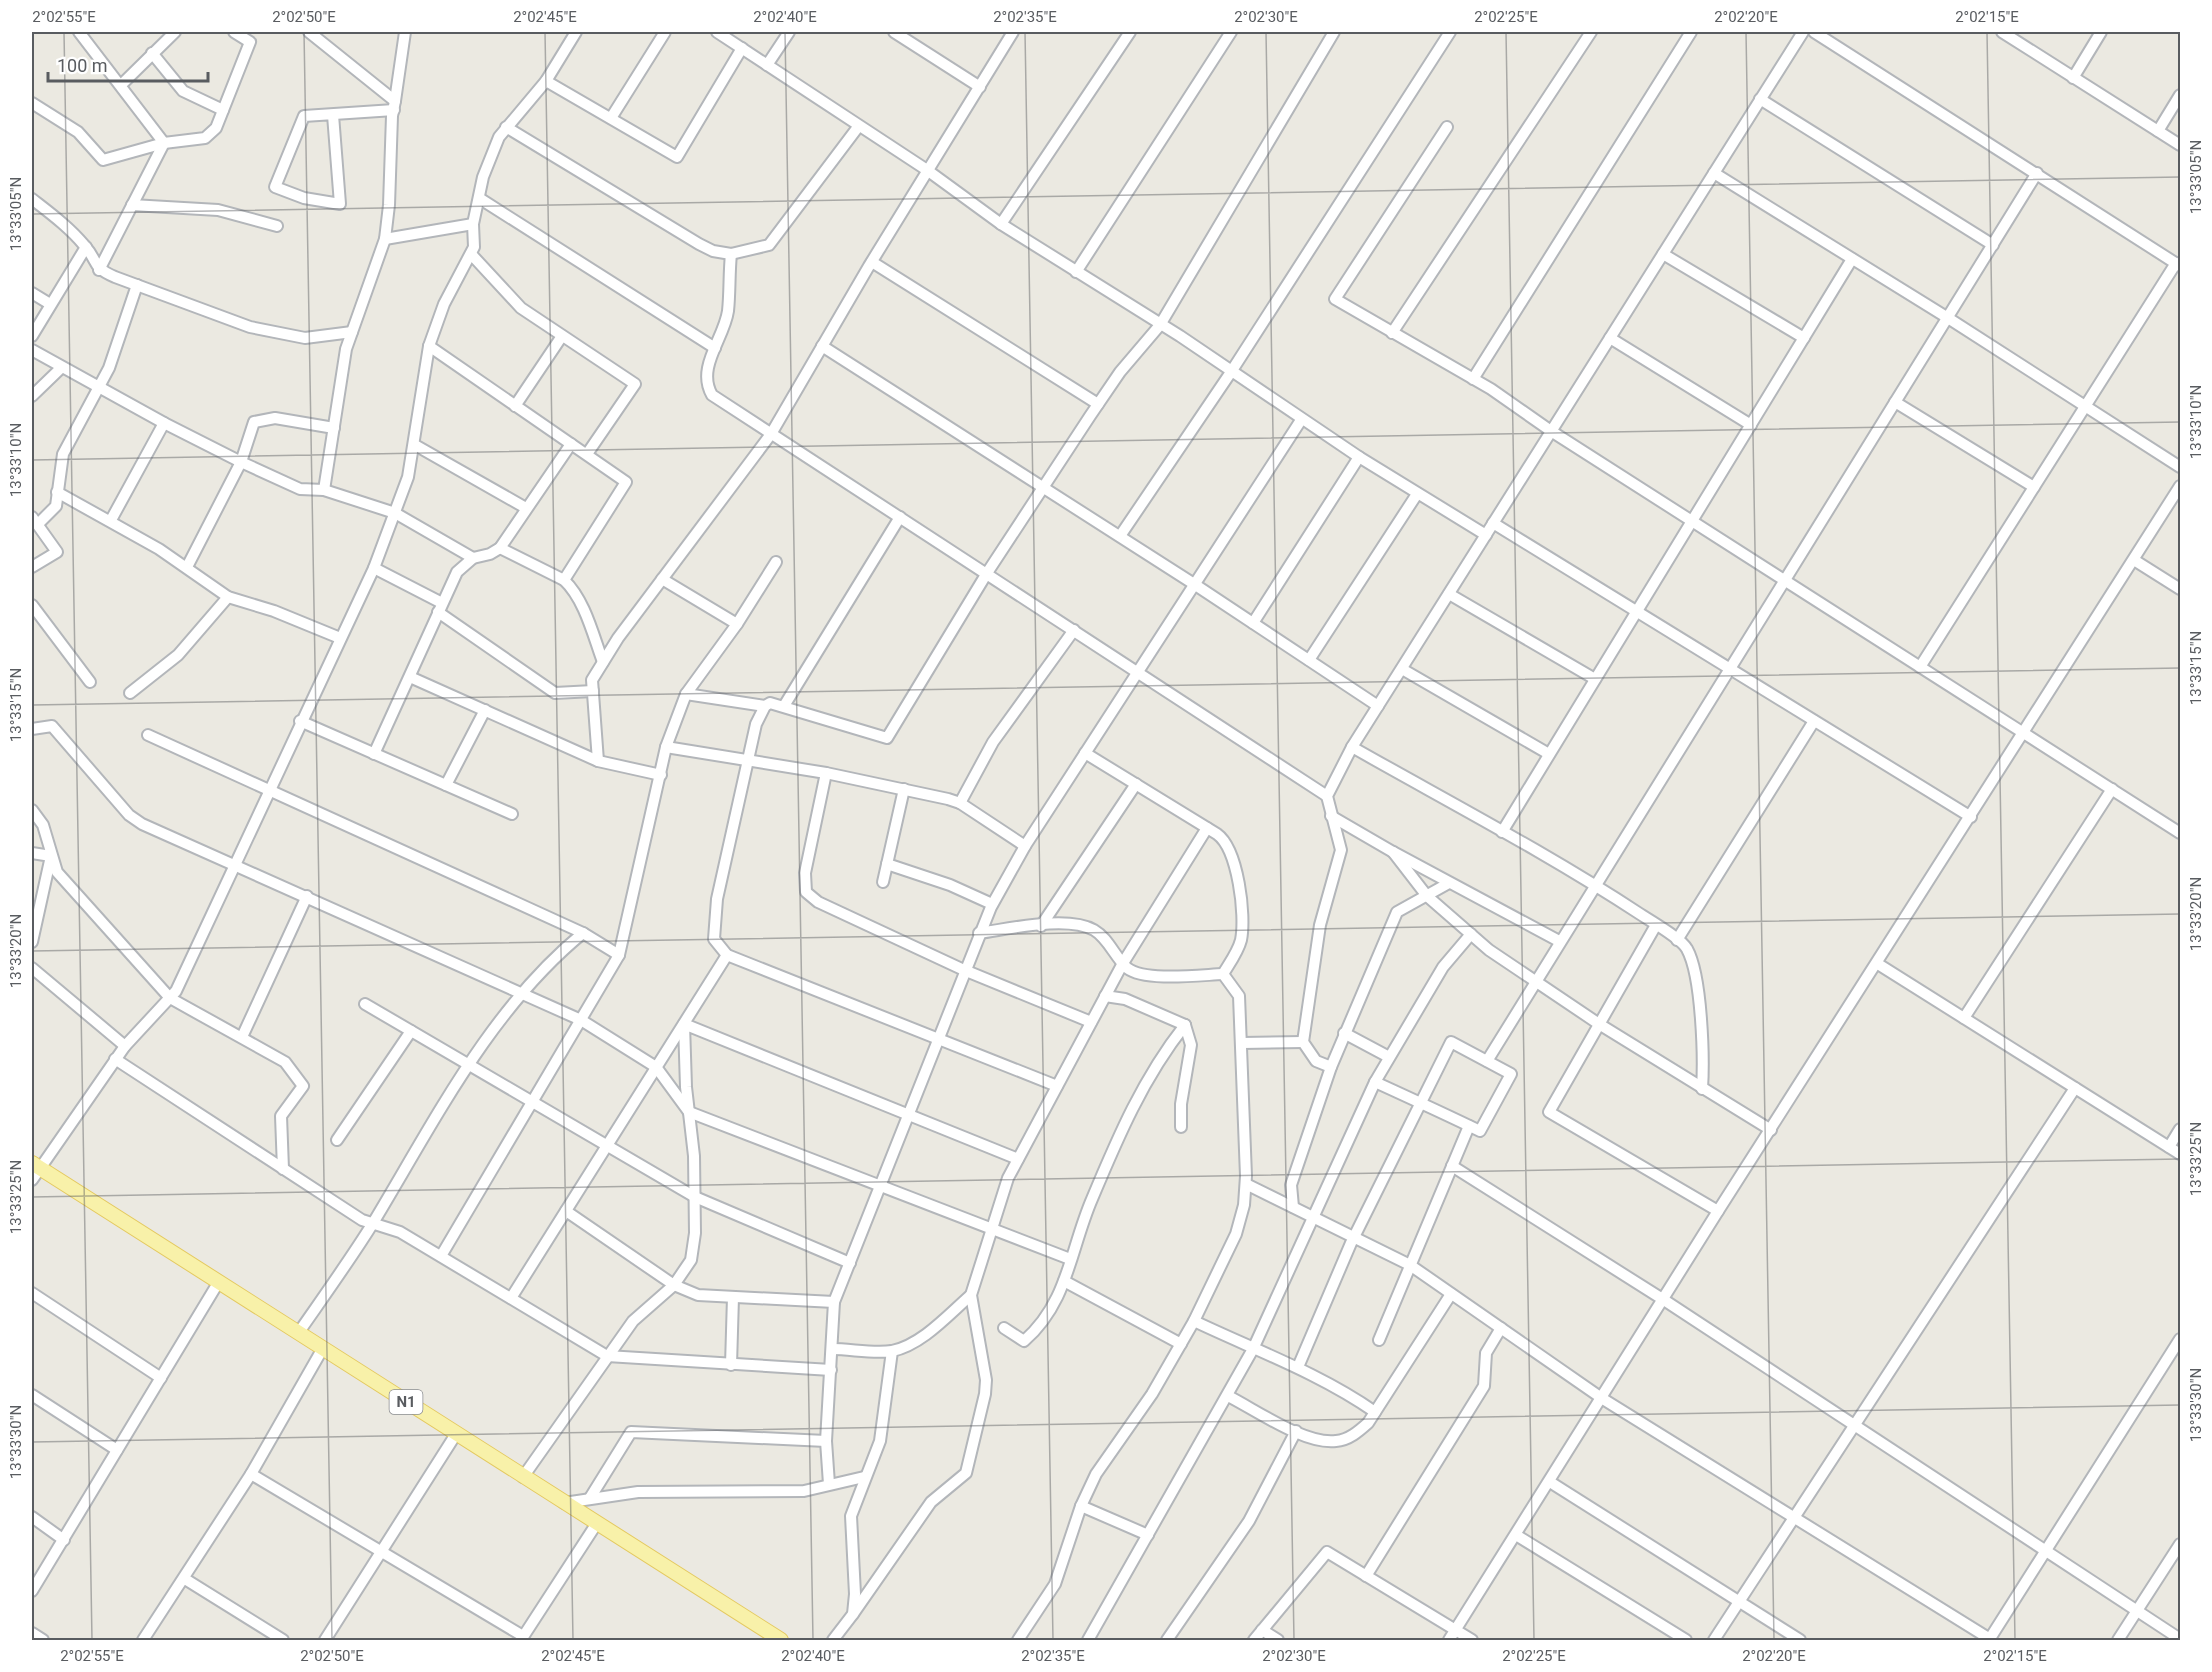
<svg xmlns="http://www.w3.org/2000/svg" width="2212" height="1672" font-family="Roboto,sans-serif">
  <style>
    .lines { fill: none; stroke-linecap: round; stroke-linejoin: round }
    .minor-casing { stroke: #b3b6ba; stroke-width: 14 }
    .major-casing { stroke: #e4c960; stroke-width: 16 }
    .minor { stroke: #fff; stroke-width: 10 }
    .major { stroke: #f8f1a9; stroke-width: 14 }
    .ticks { fill: none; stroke: #595c60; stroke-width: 1.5; stroke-opacity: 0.45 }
    .labels { text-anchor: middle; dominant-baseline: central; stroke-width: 6; stroke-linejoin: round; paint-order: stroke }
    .shield { fill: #fff; stroke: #8b8d90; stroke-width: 1.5 }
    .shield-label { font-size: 15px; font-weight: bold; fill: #595c60 }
    .neatline { fill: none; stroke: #595c60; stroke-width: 2 }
    .ticks-label { font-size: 15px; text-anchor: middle; fill: #595c60 }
  </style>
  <rect width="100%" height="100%" fill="#ebe9e1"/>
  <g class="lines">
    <defs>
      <g id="minor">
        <polyline points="79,32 164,143"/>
        <polyline points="309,32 395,101 392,116 389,205 385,239 346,349 324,490"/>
        <polyline points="717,32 927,170 1001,224 1180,336 1359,457 1486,535"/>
        <polyline points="894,32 980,87"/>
        <polyline points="1814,32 2180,266"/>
        <polyline points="2002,32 2180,145"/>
        <polyline points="152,53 183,91 223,110"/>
        <polyline points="767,65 789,32"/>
        <polyline points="2073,78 2101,32"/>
        <polyline points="546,81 677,157 742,48"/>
        <polyline points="121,85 175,32"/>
        <polyline points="1760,99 1993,245"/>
        <polyline points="395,101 405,32"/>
        <polyline points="32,103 78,132 103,160 164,143 205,138 216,128 250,42 234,32"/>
        <polyline points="333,115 340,204 304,198 275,187 304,116 394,110"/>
        <polyline points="611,118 665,32"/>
        <polyline points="506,127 699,244 713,251 731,254 769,245 858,127"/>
        <polyline points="1447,127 1335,299 1491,389 1551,431 2180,833"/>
        <polyline points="2158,131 2180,95"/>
        <polyline points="1714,173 1948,318 2180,467"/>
        <polyline points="479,198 715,348"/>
        <path d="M32,199C50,213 69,227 84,245C100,263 90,266 115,277L250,327L305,338L352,332"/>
        <polyline points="132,205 218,210 277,226"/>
        <polyline points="1001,224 1130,32"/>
        <polyline points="385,239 473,224"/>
        <polyline points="471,254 521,308 635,384 587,454"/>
        <path d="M731,254C729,273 730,293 728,311C724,339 696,367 712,395L1327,796"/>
        <polyline points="1663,254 1804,338"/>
        <polyline points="872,262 1098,404"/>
        <polyline points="99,270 164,143"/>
        <polyline points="1076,272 1231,32"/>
        <polyline points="32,293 50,304"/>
        <polyline points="1392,333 1591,32"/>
        <polyline points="32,336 86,247"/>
        <polyline points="1610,338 1751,425"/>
        <polyline points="429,346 626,482 564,580"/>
        <polyline points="822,346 1194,584 1378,706"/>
        <polyline points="32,350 164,423 241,462 300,489 324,490 395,513 473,558"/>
        <polyline points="1473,379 1691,32"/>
        <polyline points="32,396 61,368"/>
        <polyline points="1895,402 2034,487"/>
        <polyline points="515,406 562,336"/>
        <polyline points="415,445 526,508"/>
        <polyline points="57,492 159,549 228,597 274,611 340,638"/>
        <polyline points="32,517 57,552 32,567"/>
        <polyline points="111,520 164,423"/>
        <polyline points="1493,523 1971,817"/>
        <polyline points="38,524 56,506 63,454 109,368 137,285"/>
        <polyline points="1120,536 1231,372 1450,32"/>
        <path d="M500,548L564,580C585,600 593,635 603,662"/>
        <polyline points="2134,560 2180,589"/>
        <polyline points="187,567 241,462 254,422 275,418 334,428"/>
        <polyline points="374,568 442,603"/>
        <polyline points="662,579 737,624"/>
        <polyline points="1449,594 1595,679"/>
        <polyline points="32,605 90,682"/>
        <polyline points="438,612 555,693 593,691"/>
        <polyline points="1253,623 1359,457"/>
        <polyline points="1309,660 1417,494"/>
        <polyline points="1920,667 2176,263"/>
        <polyline points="1402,669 1549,754"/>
        <polyline points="410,677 598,761 661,775"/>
        <polyline points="130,693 178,655 228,597"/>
        <polyline points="686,694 765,706"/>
        <polyline points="784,706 900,517"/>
        <polyline points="300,721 512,814"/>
        <polyline points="32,729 52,726 129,815 142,824 581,1020 656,1067 689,1112 1070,1259"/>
        <polyline points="148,735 583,933 619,955"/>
        <polyline points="666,747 826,773 948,799 960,803 1025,846"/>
        <path d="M1352,747C1449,802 1547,853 1640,914C1651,921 1682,939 1687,949C1702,976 1704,1058 1702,1089"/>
        <polyline points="374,754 457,572 473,558 490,554 500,548 571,444"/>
        <polyline points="598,761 592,680 618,638 771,434 869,266 1013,32"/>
        <polyline points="826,773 805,873 806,892 818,902 964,970 1091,1022"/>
        <polyline points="446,785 485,710"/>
        <polyline points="960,803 993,742 1074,630"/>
        <polyline points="32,810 43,825 57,872 170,998 285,1062 303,1086 281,1116 283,1169"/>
        <polyline points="1331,816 1393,852 1559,941"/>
        <polyline points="1502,832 1852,259"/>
        <polyline points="1393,852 1427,896 1489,950 1599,1024 1771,1130"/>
        <polyline points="32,853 51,856 32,942"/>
        <polyline points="887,864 950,885 992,904"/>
        <polyline points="883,882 904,789"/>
        <polyline points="1656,925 1549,1112 1718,1211"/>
        <polyline points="1041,926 1136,784"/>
        <path d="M979,933C1009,929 1067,915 1094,930C1108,938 1115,957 1127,968C1145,982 1200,975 1223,974"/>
        <polyline points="1677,940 1814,721"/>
        <polyline points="1878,964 2180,1154"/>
        <polyline points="32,968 125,1046"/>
        <polyline points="1105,996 1125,999 1185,1025"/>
        <polyline points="365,1004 695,1197 850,1263"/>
        <polyline points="1964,1018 2112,789"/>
        <polyline points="1344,1033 1389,1057"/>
        <polyline points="242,1037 307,896"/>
        <polyline points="1242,1043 1303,1042"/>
        <polyline points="115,1059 362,1220 400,1232 607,1356 831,1370"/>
        <polyline points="1487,1061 2037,173"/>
        <polyline points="1331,1067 1316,1061 1303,1042 1320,925 1341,850 1327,796 1352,747 1803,32"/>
        <polyline points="1057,1086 727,955 714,939 717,899 756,724 765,706 770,703 887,738 987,573 1090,416 1120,372 1160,325 1334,32"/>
        <polyline points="1181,1127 1181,1104 1191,1045 1185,1025"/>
        <polyline points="337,1140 411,1031"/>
        <polyline points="2169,1147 2180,1129"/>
        <polyline points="1452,1166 1664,1300 2180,1639"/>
        <polyline points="32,1180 125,1046 176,991 374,568 408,477 429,346 444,304 474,247 473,224 483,177 499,137 546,81 576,32"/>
        <polyline points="1246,1184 1410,1265 1603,1399 1990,1639"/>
        <polyline points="1293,1207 1291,1185 1331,1067 1397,912 1449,883"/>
        <polyline points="566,1211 674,1285 698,1295 834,1302"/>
        <polyline points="441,1256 619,955 666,747 686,694 737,624 776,562"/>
        <polyline points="1064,1281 1181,1344"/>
        <polyline points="32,1293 161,1378"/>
        <polyline points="511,1298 727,955"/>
        <path d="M1194,1321C1255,1350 1319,1373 1375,1412"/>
        <path d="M1004,1328L1024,1341C1068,1303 1070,1250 1092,1199C1118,1137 1143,1078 1185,1025"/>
        <path d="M299,1332C324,1296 350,1260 373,1223C434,1122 490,1009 583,933"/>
        <polyline points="1379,1340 1469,1126"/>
        <path d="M832,1349C851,1349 874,1354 892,1351C922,1345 949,1314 971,1295"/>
        <polyline points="731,1365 733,1297"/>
        <path d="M1298,1367L1351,1243L1359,1227L1451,1042L1511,1074L1480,1131C1445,1114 1410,1098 1375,1082"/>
        <polyline points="32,1395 117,1450"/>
        <path d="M1228,1396C1256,1410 1305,1445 1336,1441C1349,1440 1359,1431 1368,1423L1451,1294"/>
        <polyline points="251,1474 523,1636"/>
        <polyline points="523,1477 633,1321 674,1285 691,1260 695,1233 694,1156 686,1087 684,1024 1018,1159"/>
        <polyline points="1550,1482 1800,1640"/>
        <polyline points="829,1484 826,1441 834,1302 991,907 1025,846 1301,420"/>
        <polyline points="590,1498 631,1432 826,1441"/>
        <polyline points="564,1503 638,1492 804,1491 864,1477"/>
        <polyline points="1081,1506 1148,1535"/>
        <polyline points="32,1517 64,1540"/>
        <polyline points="1516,1535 1686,1640"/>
        <polyline points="1366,1576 1484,1386 1486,1353 1501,1328"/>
        <polyline points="185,1579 283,1640"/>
        <polyline points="32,1591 218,1283"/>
        <polyline points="853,1614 931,1502 966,1473 985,1394 986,1380 971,1295 1008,1178 1123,963 1207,828"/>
        <polyline points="1262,1630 1278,1640"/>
        <polyline points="32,1633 43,1640"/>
        <polyline points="143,1640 251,1474 323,1348"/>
        <polyline points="325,1640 456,1434"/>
        <polyline points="521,1640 597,1523"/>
        <polyline points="833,1640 853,1614 855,1594 851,1516 880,1441 892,1351"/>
        <path d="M1018,1640L1055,1584L1081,1506L1096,1474L1152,1394L1194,1321L1236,1234L1244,1205L1246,1176L1239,996L1223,974C1229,964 1238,952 1241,940C1246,915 1238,849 1217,834L1085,753"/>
        <polyline points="1088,1640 1253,1349 1375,1082 1443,967 1471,934"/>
        <polyline points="1167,1640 1249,1521 1296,1431"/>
        <polyline points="1254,1640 1327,1552 1472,1640"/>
        <polyline points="1449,1640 1718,1211 2180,486"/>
        <polyline points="1714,1640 2075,1088"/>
        <polyline points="1989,1640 2180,1339"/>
        <polyline points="2118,1640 2180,1544"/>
      </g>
      <polyline id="major" points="32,1163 781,1640"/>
    </defs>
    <use href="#minor" class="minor-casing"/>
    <use href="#major" class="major-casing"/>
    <use href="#minor" class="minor"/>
    <use href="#major" class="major"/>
  </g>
  <path class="ticks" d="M64,32L92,1640M304,32L332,1640M545,32L573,1640M785,32L813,1640M1025,32L1053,1640M1266,32L1294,1640M1506,32L1534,1640M1746,32L1774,1640M1987,32L2015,1640M32,214L2180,177M32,460L2180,422M32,705L2180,668M32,951L2180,914M32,1197L2180,1159M32,1442L2180,1405"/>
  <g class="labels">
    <rect class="shield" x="389.5" y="1390" width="33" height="24" rx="4.5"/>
    <g class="shield-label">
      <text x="406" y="1402">N1</text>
    </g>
  </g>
  <rect width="2212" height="1672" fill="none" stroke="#ffffff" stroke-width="66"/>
  <path d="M48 72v9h160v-9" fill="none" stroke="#595c60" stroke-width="3"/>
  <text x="57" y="72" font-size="18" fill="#595c60" stroke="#ffffff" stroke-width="4.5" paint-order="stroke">100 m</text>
  <rect x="33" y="33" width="2146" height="1606" class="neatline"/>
  <g class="ticks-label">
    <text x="64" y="22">2°02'55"E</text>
    <text x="304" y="22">2°02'50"E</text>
    <text x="545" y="22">2°02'45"E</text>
    <text x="785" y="22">2°02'40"E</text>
    <text x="1025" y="22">2°02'35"E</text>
    <text x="1266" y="22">2°02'30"E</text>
    <text x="1506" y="22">2°02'25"E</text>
    <text x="1746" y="22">2°02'20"E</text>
    <text x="1987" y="22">2°02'15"E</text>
    <text transform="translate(2196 177) rotate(-90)" y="5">13°33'05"N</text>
    <text transform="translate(16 214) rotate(-90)" y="5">13°33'05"N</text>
    <text transform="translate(2196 422) rotate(-90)" y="5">13°33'10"N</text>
    <text transform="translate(16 460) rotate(-90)" y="5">13°33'10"N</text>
    <text transform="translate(2196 668) rotate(-90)" y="5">13°33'15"N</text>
    <text transform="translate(16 705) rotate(-90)" y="5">13°33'15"N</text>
    <text transform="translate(2196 914) rotate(-90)" y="5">13°33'20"N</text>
    <text transform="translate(16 951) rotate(-90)" y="5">13°33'20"N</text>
    <text transform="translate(2196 1159) rotate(-90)" y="5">13°33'25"N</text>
    <text transform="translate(16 1197) rotate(-90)" y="5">13°33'25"N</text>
    <text transform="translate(2196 1405) rotate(-90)" y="5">13°33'30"N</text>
    <text transform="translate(16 1442) rotate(-90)" y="5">13°33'30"N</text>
    <text x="92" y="1661">2°02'55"E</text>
    <text x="332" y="1661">2°02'50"E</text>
    <text x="573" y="1661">2°02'45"E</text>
    <text x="813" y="1661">2°02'40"E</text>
    <text x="1053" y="1661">2°02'35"E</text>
    <text x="1294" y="1661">2°02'30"E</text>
    <text x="1534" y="1661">2°02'25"E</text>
    <text x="1774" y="1661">2°02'20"E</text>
    <text x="2015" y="1661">2°02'15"E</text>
  </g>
</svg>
